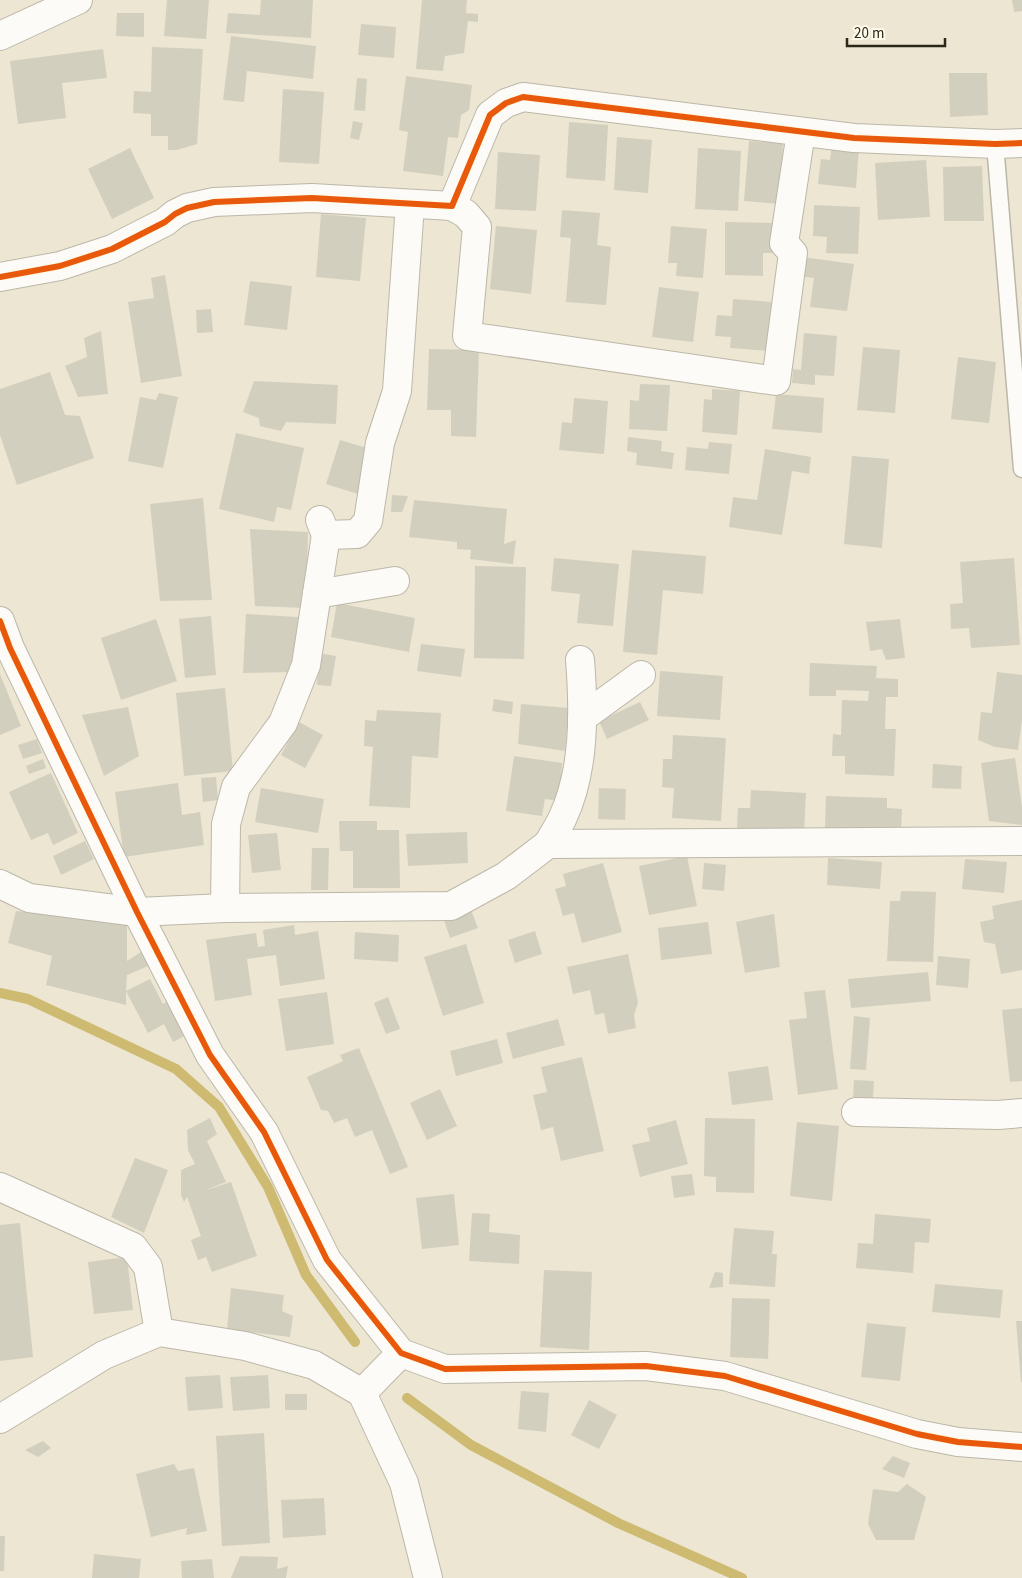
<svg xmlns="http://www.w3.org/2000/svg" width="1022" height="1578" font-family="'Source Sans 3',sans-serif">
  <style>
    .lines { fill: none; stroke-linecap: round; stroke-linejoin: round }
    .stream { stroke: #ceba71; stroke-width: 10 }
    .building { fill: #d3cfbf }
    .lane-casing { stroke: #bcb7a8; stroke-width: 19 }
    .street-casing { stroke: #bcb7a8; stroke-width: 30 }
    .secondary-casing { stroke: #bcb7a8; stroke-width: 30 }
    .lane { stroke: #fcfbf8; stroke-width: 16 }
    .street { stroke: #fcfbf8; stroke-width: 28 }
    .secondary { stroke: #fcfbf8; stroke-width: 28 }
    .cycleway-casing { stroke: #fefaeb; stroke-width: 9 }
    .cycleway { stroke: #e8590c; stroke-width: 6 }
  </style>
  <rect width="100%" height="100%" fill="#ece6d2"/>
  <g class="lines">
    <g class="stream">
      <polyline points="0,993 28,999 176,1069 219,1107 268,1187 306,1275 355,1342"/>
      <polyline points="407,1398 471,1445 618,1523 742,1578"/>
    </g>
  </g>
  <g class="building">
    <polygon points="167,0 209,0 206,39 164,36"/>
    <polygon points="261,0 313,0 311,38 226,33 228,13 260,15"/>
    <polygon points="422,0 467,0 466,13 478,14 478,22 468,21 464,53 445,56 443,71 416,69"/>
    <polygon points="1012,0 1022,0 1022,11 1014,12"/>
    <polygon points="117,13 144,13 144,37 116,36"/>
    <polygon points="361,24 396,27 394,58 358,55"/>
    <polygon points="231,36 316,46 313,79 247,71 244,102 223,100"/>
    <polygon points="152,47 203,49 197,144 177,150 168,150 168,136 151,136 151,114 133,113 134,91 151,92"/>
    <polygon points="103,49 107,78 62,83 66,118 18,124 10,61"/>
    <polygon points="949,73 987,73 988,115 950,117"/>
    <polygon points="406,76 472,85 469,110 461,115 458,138 448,137 443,176 403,171 408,132 399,130"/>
    <polygon points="357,78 367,79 365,111 354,110"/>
    <polygon points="283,89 324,92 319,164 279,162"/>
    <polygon points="353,121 363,123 359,140 350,138"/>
    <polygon points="569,122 608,125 605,181 566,178"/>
    <polygon points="617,137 652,140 648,193 614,190"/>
    <polygon points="749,141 783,143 779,204 744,201"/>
    <polygon points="832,145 859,148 856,188 818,184 821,159 830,160"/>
    <polygon points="130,148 154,198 112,219 88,169"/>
    <polygon points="698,148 741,151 738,211 695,209"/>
    <polygon points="498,152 540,155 536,211 495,209"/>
    <polygon points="926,160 930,217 878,220 875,163"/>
    <polygon points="982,166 984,221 944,221 943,167"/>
    <polygon points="814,205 860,207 858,254 826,253 827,237 813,236"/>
    <polygon points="562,210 600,213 597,245 611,247 606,305 566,302 571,238 560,237"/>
    <polygon points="321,214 366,218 360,281 316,277"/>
    <polygon points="725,222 776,223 776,253 763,253 763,276 725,275"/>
    <polygon points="496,226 537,230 531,294 490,289"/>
    <polygon points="671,226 707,229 703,278 676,276 677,263 668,263"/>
    <polygon points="802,257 854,264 847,311 810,307 814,278 799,276"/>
    <polygon points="165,275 182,376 141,383 128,302 154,298 151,278"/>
    <polygon points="250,281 292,286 287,330 244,325"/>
    <polygon points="659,287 699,292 693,342 652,337"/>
    <polygon points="733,299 773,302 770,351 730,348 731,337 715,336 717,315 732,316"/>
    <polygon points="211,309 213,332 197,333 196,310"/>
    <polygon points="101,331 108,394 78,397 65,366 87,357 84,338"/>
    <polygon points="804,333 837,336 834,376 815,375 815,385 792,383 793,369 801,370"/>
    <polygon points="863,347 900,350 895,413 857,410"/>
    <polygon points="429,349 479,350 476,437 451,436 451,410 427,410"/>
    <polygon points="958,357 996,362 989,423 951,419"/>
    <polygon points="50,372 65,415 80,416 94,458 17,485 0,435 0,389"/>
    <polygon points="254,381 338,385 336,424 286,422 281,431 260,426 259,418 243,412"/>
    <polygon points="640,384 670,385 667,431 629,429 630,400 639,401"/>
    <polygon points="712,389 740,391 737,435 702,432 704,399 712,400"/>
    <polygon points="159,393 178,397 163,468 128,461 140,397 156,400"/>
    <polygon points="776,394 824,398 822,433 772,429"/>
    <polygon points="574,398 608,401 604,454 559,450 562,422 572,423"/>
    <polygon points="236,433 304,448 291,510 277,507 274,522 219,509"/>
    <polygon points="628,437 662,441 661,451 674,453 672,469 636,465 637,453 627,451"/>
    <polygon points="340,440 370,449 358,494 326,484"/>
    <polygon points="709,442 732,444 729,474 685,470 687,447 708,449"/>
    <polygon points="765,449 811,457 809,474 792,471 782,535 729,527 733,497 757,500"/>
    <polygon points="852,456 889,459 882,548 844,544"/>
    <polygon points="392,495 408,496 402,512 391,512"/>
    <polygon points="203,498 212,600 160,601 150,504"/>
    <polygon points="414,500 507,509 504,544 516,540 513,564 470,559 471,550 457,549 457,542 409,537"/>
    <polygon points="250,529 308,532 306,608 255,606"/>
    <polygon points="632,550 706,556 703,594 663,590 657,655 623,652"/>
    <polygon points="554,558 619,564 613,626 577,623 580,594 551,591"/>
    <polygon points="1014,558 1020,645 971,648 969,628 951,629 950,604 963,603 960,562"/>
    <polygon points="475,566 526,567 524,659 474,658"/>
    <polygon points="337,603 415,618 409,652 331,637"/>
    <polygon points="246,614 298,617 292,672 243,673"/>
    <polygon points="211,616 216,675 185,678 179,619"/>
    <polygon points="156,619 177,681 121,700 101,638"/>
    <polygon points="900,619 905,658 886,660 882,649 870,651 866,622"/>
    <polygon points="421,644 465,649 461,677 417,671"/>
    <polygon points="318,653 336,656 331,686 317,685"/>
    <polygon points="810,663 877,666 876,678 898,679 898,697 886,697 885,729 896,729 894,776 845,774 845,756 832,756 833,734 841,735 842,700 868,701 869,691 836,690 836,696 809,696"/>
    <polygon points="660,671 723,676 720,720 657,716"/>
    <polygon points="997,672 1022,675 1022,720 1018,750 995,747 978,740 981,712 992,713"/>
    <polygon points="0,674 21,726 0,735"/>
    <polygon points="225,688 233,771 184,776 176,693"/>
    <polygon points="494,699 513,702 512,714 492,711"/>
    <polygon points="640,702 649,720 607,739 599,721"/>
    <polygon points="521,704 569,708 565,751 518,744"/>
    <polygon points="128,707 139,756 104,776 82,715"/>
    <polygon points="377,710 441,713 438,758 412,756 410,808 369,806 373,747 364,746 365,720 376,721"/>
    <polygon points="299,722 323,735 305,768 281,755"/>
    <polygon points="673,735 726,738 721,821 672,818 674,788 662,787 663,759 672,759"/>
    <polygon points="37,739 42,753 23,759 18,745"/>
    <polygon points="514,756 562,763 560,801 545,799 542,816 506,811"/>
    <polygon points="1015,758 1022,807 1022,825 989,821 981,763"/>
    <polygon points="43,759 46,768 29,774 26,766"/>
    <polygon points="933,764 962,766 961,789 932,788"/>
    <polygon points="51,773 78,833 53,845 48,833 31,840 9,792"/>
    <polygon points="216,777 218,800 203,802 201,778"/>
    <polygon points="178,783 182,815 200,812 204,845 124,857 115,792"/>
    <polygon points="261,788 324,799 318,833 255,822"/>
    <polygon points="599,788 626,789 625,820 598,819"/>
    <polygon points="751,790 806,793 804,832 737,829 738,808 750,808"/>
    <polygon points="826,796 887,798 887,808 902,809 901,830 825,828"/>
    <polygon points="339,821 377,821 377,830 399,830 400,888 353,888 353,851 340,851"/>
    <polygon points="467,832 468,863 408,866 406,834"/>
    <polygon points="277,833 281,870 252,873 248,835"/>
    <polygon points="85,841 94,859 61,875 53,856"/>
    <polygon points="312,848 329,848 328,890 311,890"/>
    <polygon points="687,856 697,906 649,915 639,866"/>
    <polygon points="828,858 882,862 880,889 827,885"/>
    <polygon points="965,859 1007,862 1004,893 962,889"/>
    <polygon points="603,863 622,932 582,943 574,913 563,916 555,889 566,886 563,874"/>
    <polygon points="704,863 726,865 724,891 702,889"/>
    <polygon points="901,891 936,892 933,962 887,961 890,901 900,901"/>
    <polygon points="1022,900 1022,970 1001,974 995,944 984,942 980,922 994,919 992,906"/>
    <polygon points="471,910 478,928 450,938 444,920"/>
    <polygon points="16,911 127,922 127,961 147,948 153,964 127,975 126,991 150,979 163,1004 170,1000 188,1034 173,1042 164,1024 148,1033 126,991 126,1005 46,985 52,956 8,943"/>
    <polygon points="774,914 780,967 745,973 736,922"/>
    <polygon points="708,922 712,954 661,960 658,928"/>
    <polygon points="294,925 295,935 318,931 325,979 280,986 276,955 247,959 252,995 215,1001 206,940 256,933 258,947 265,946 263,930"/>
    <polygon points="535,931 542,954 515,963 508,940"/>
    <polygon points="355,932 399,935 398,962 354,959"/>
    <polygon points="466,944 484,1003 443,1016 424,957"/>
    <polygon points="628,954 638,1002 634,1015 636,1028 608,1034 604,1013 595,1015 590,990 573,994 567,967"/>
    <polygon points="938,956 970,959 968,988 936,985"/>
    <polygon points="928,972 931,1001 851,1008 848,979"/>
    <polygon points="825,990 838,1089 798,1095 789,1020 807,1018 804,992"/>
    <polygon points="327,992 334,1044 286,1051 278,999"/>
    <polygon points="388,997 400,1029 386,1034 374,1003"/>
    <polygon points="1022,1008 1022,1081 1010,1082 1002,1010"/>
    <polygon points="854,1016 870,1018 866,1070 850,1069"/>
    <polygon points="558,1019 565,1045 513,1059 506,1033"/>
    <polygon points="497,1039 503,1063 456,1076 450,1051"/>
    <polygon points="359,1048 408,1167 390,1174 372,1130 355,1137 347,1118 334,1123 328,1111 321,1110 307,1077 343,1061 340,1055"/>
    <polygon points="582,1057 604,1151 561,1161 553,1127 541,1130 533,1095 547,1092 541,1067"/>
    <polygon points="768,1066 773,1100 732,1105 728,1072"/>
    <polygon points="854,1080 874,1081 873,1098 853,1097"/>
    <polygon points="440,1089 457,1126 427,1140 410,1103"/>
    <polygon points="210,1118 217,1134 207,1141 226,1182 203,1191 231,1182 257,1256 212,1272 206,1257 198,1260 191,1240 201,1236 187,1197 184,1202 181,1195 181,1170 195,1164 188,1150 187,1130"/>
    <polygon points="705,1118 755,1119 754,1193 716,1192 716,1177 704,1176"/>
    <polygon points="676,1120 688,1164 640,1177 632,1145 650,1141 647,1128"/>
    <polygon points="797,1122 839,1126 832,1201 790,1196"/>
    <polygon points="135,1158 168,1170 144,1233 111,1217"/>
    <polygon points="692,1174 695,1195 674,1198 671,1176"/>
    <polygon points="454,1194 459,1245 422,1249 416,1198"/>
    <polygon points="472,1213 490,1214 489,1232 520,1235 519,1264 469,1261"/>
    <polygon points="875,1214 931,1219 929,1243 915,1242 913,1273 856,1268 858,1243 873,1244"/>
    <polygon points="20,1223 33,1357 0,1361 0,1225"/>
    <polygon points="734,1228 774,1231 772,1254 777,1254 775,1287 729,1284"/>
    <polygon points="127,1257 133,1310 94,1314 88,1262"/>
    <polygon points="544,1270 592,1272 589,1350 540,1347"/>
    <polygon points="715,1272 723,1273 723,1287 709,1288"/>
    <polygon points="935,1284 1003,1290 1000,1318 932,1312"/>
    <polygon points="231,1288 284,1295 282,1311 293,1316 290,1337 227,1329"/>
    <polygon points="732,1298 770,1299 768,1359 730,1357"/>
    <polygon points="1016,1321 1022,1321 1022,1382 1021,1382"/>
    <polygon points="867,1323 906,1327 900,1381 861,1377"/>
    <polygon points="220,1375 223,1408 188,1411 185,1377"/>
    <polygon points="268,1375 270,1408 233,1411 230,1377"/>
    <polygon points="521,1391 549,1393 546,1432 518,1429"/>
    <rect x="285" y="1394" width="22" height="16"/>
    <polygon points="589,1400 617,1415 599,1449 571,1435"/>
    <polygon points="264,1433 270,1543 222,1546 216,1436"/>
    <polygon points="43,1441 51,1448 38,1457 25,1450"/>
    <polygon points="893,1456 910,1463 904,1478 882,1469"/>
    <polygon points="174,1464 178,1471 194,1468 207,1531 186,1535 187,1528 151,1537 136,1474"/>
    <polygon points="907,1484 926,1497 914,1540 876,1540 868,1524 873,1489 898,1492"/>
    <polygon points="324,1498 326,1535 283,1538 281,1500"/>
    <polygon points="0,1536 5,1536 4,1571 0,1571"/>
    <polygon points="94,1554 141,1559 139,1578 92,1578"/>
    <polygon points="240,1556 278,1557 277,1569 288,1566 286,1578 231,1578"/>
    <polygon points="212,1559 214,1578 182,1578 181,1561"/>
  </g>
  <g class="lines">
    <defs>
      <polyline id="lane" points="995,144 1022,469"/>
      <g id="street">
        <polyline points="452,206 466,214 477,227 467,336 776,381 793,253 784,243 801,132"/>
        <polyline points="0,277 60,266 112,249 165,222 175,214 187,208 214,202 312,198 452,206 490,115 506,103 523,97 854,138 995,144 1022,143"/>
        <polyline points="320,520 326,535 357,534 368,521 380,443 397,391 410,204"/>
        <polyline points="317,594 395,581"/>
        <polyline points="0,621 10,648 137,912 210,1055 264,1132 327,1260 401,1353 445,1369 646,1366 725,1376 917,1434 958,1442 1022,1447"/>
        <polyline points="582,718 641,675"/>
        <path d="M548,844C553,835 559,826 563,817C585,770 584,710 580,660"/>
        <polyline points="0,884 29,898 137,912 225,908 451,906 506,876 548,844 1022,841"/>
        <polyline points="225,908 226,824 236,787 283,723 306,665 326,535"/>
        <polyline points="856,1112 998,1115 1022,1113"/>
        <polyline points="0,1187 133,1247 148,1267 159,1332"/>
        <polyline points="362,1393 401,1353"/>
        <polyline points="0,1419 104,1355 159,1332 245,1346 314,1365 362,1393 404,1483 428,1578"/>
      </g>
      <polyline id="secondary" points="0,36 78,0"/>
    </defs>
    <use href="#lane" class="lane-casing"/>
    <use href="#street" class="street-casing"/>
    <use href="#secondary" class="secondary-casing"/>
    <use href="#lane" class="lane"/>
    <use href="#street" class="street"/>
    <use href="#secondary" class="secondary"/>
    <defs>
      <g id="cycleway">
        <polyline points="0,277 60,266 112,249 165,222 175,214 187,208 214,202 312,198 452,206 490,115 506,103 523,97 854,138 995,144 1022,143"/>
        <polyline points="0,621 10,648 137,912 210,1055 264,1132 327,1260 401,1353 445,1369 646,1366 725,1376 917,1434 958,1442 1022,1447"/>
      </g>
    </defs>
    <use href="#cycleway" class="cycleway-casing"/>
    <use href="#cycleway" class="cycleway"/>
  </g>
  <path d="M847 38v8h98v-8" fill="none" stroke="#2b2719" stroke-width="2.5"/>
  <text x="854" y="38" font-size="15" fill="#2b2719" stroke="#fefaeb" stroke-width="4" paint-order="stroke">20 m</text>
</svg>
